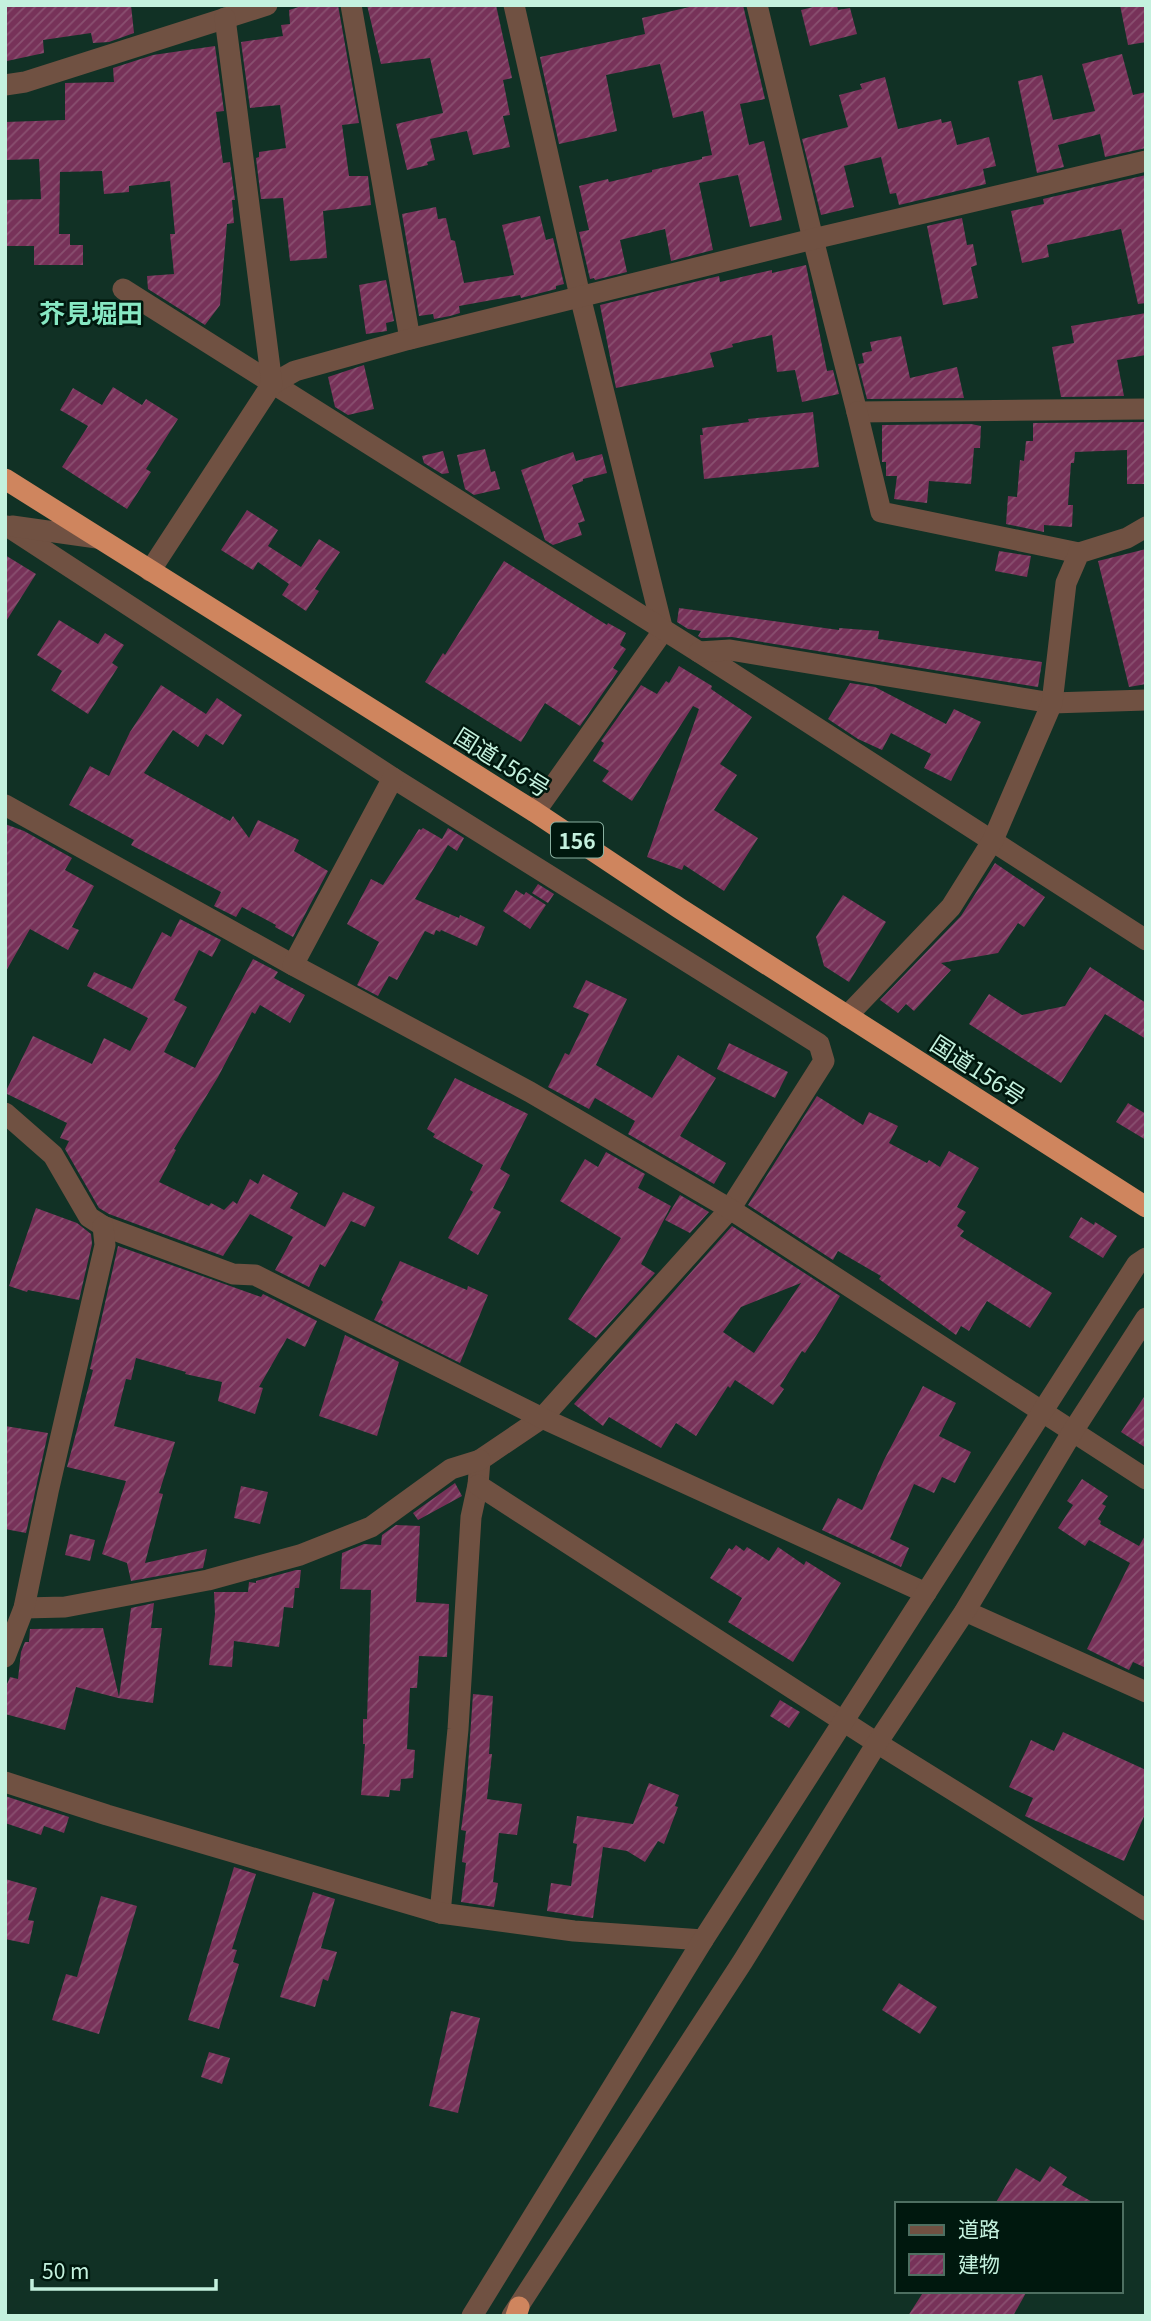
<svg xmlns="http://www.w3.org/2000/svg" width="1151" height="2321" font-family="Georgia,'Noto Sans JP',serif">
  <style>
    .building { fill: url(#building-hatch); fill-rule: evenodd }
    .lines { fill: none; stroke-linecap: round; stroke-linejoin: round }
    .minor { stroke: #705142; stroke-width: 21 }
    .highway { stroke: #cf855e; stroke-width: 21 }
    .labels { text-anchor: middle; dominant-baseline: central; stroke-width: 5; stroke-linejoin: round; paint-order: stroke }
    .shield { fill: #00180e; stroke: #89b0a0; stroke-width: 2 }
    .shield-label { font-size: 21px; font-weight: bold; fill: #c4f1de }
    .street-label { font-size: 23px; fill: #c4f1de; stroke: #00180e }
    .quarter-label { font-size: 26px; font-weight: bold; fill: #87e8c3; stroke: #00180e }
  </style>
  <defs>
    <pattern id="building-hatch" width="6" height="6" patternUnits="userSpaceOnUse" patternTransform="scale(1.75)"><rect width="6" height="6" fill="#773259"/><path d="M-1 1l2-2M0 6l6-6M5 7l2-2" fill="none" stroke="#895070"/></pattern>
  </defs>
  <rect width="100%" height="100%" fill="#113125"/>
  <g class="building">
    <polygon points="5,5 131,5 134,33 109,42 93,43 91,33 43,40 44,53 7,61 5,57"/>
    <polygon points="305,5 338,5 359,123 342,125 349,176 368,176 371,205 323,211 327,258 290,261 283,198 261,199 256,158 259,157 259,152 286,148 280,105 250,108 241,42 283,36 281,25 290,24 289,10"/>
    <polygon points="367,5 496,5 512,78 503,80 510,115 503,116 510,147 473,155 467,131 430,139 435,160 427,162 428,165 407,170 396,124 443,113 430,58 381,64"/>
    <polygon points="698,5 743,5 765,99 740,104 749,145 764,141 782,220 750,227 738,175 699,183 713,250 671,261 665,229 620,240 627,272 595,280 594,278 590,279 579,232 589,230 579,186 608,179 609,182 652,172 652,170 702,159 702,157 712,155 703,111 673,118 660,64 606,75 617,131 559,144 540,57 645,34 642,18"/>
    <polygon points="821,5 837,5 838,10 850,8 857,34 810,46 801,10"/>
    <polygon points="1120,5 1146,5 1146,42 1128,45"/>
    <polygon points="215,46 224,111 216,112 223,163 230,162 235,200 232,200 234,223 227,224 220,305 205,325 148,289 147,276 174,274 170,234 175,234 170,181 129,186 129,192 104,194 102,171 60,172 59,234 70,234 70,245 83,245 83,265 34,265 34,246 5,246 5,200 41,199 39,159 5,160 5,122 65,120 65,83 114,82 113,68 153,55"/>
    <polygon points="1122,54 1133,95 1146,92 1146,148 1105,157 1100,134 1058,145 1064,167 1037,173 1018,81 1042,75 1053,120 1095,111 1082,64"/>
    <polygon points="885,77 898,129 941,119 942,123 951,121 957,145 989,137 996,166 983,169 986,184 899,205 896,193 890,194 881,157 844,166 854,207 821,215 802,139 848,127 839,95 862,89 860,84"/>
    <polygon points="1146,175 1146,303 1138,304 1121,229 1047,245 1049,257 1022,263 1011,211 1044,204 1043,199"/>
    <polygon points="436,207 438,219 446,218 451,240 455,241 464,283 514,275 502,225 540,216 546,240 553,238 564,284 556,286 556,289 521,298 520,295 459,306 460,313 450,316 434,319 433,314 419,316 402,214"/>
    <polygon points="962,218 967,245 973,244 977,265 971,267 978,298 943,305 927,226"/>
    <polygon points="806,265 827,371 833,370 839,394 802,402 795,370 777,372 772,335 732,344 733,347 710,353 714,367 616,388 600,305 719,276 720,282 772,270 772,273"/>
    <polygon points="386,280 394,321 386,323 387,331 366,334 359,285"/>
    <polygon points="1146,313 1146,355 1117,360 1124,396 1061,397 1052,347 1074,343 1071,326"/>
    <polygon points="901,336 910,378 957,367 964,398 867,399 858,364 864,363 862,353 872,351 870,342"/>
    <polygon points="364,365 374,409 348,415 335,407 328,377"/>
    <polygon points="113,387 142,405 146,399 178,419 146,469 151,472 127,509 62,467 88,426 60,410 73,388 102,405"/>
    <polygon points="813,412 819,467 704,479 700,435 703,435 702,428 749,422 748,419"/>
    <polygon points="1146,422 1146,484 1127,484 1127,450 1075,452 1074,463 1071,463 1068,505 1073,505 1072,527 1044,525 1044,532 1006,524 1008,496 1017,497 1020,460 1024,461 1026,441 1033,441 1033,423"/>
    <polygon points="971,424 981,426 980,448 974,448 971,484 929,481 927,503 894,499 897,476 886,476 886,462 882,462 882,425"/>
    <polygon points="485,449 491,472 495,471 500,489 474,495 465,489 457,455"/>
    <polygon points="443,451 449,473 442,474 424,463 422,456"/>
    <polygon points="573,452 576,461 602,454 607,473 583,479 583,481 572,485 585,521 578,523 582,535 553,545 545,540 521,470"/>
    <polygon points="247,510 278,530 268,546 301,567 319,539 340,552 315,589 319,591 306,611 282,595 289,584 258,562 253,570 221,550"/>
    <polygon points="1146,549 1146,684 1129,687 1098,561"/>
    <polygon points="999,551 1031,556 1027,577 995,571"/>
    <polygon points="5,555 36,574 5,623"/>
    <polygon points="504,561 607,625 608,623 626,633 620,645 626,649 613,668 618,671 580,726 545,703 521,742 425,682 443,653 445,655"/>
    <polygon points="679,608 839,630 839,628 879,631 878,639 1042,662 1038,687 732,637 701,638 698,636 701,631 688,629 677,622"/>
    <polygon points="59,620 98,644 105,633 124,645 112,663 118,667 88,714 51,690 62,671 37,655"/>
    <polygon points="679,666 712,686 711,689 752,717 720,764 737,775 714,810 758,838 724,891 684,865 682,870 647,857 699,709 693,706 632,801 602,781 609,771 593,761 604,743 601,741 641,685 657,694 666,681 669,683"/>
    <polygon points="850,683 875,687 946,724 954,709 981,722 951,781 924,768 931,754 891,733 882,750 858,739 828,719"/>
    <polygon points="161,685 206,714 217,698 242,715 223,745 206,734 198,747 173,730 144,773 230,821 233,816 249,838 258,820 299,840 294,851 328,871 293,937 275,927 276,925 242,907 236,917 214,906 221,892 131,845 134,840 69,805 90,766 109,776 130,732"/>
    <polygon points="5,824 24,831 72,858 65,870 94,886 72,927 79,930 68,950 30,929 5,973"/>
    <polygon points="423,828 442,839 448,828 464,838 457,851 448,845 415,899 459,918 460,915 485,927 477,946 441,930 440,932 436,930 434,935 425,931 397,980 389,976 378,996 357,985 379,942 347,924 371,879 383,885 419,829 421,830"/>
    <polygon points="995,863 1045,897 1024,927 1018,923 998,953 941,963 951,970 914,1011 906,1004 898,1013 880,1000 961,916"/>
    <polygon points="538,884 554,894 548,903 532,893"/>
    <polygon points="516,890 524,895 526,892 546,905 530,929 503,911"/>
    <polygon points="843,895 886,922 849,982 824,966 816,937"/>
    <polygon points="180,919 221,940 212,957 199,950 174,1000 187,1007 164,1052 195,1068 253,959 278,972 274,978 305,995 290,1023 260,1005 255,1014 252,1012 218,1077 174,1149 176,1150 159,1182 209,1206 211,1203 224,1210 233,1201 237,1204 250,1179 258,1184 263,1174 298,1193 290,1208 325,1227 343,1192 375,1207 365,1227 351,1221 325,1267 320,1264 309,1287 275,1270 293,1237 250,1214 223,1256 109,1214 99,1208 65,1149 69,1141 60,1138 67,1123 5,1093 33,1036 92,1064 104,1038 130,1051 148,1018 87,986 94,972 132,989 162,932 171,937"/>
    <polygon points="1090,967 1146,1003 1146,1039 1105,1014 1061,1083 969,1024 989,994 1022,1015 1065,1006"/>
    <polygon points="586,980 627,999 596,1065 652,1098 678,1055 716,1078 680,1136 726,1163 714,1184 628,1134 635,1121 595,1098 589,1109 548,1087 565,1053 569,1055 589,1014 573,1007"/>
    <polygon points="729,1043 788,1072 775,1098 717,1069"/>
    <polygon points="455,1078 528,1114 500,1169 510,1175 493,1208 501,1212 478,1255 448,1238 473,1192 470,1190 483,1165 433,1137 435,1134 427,1129"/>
    <polygon points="817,1096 863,1125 869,1112 898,1126 889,1143 927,1163 929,1160 940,1167 949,1151 979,1168 957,1207 966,1212 957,1226 964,1231 960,1236 1052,1293 1030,1328 987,1301 969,1331 961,1326 956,1335 879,1279 881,1276 838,1251 833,1260 748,1205"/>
    <polygon points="1128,1103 1146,1114 1146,1140 1116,1122"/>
    <polygon points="606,1152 645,1174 638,1188 671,1206 641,1264 655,1273 596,1338 568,1319 621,1238 560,1201 585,1159 598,1167"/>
    <polygon points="680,1195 709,1212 690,1233 665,1220"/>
    <polygon points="36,1208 77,1223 91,1234 92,1244 79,1300 28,1290 27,1292 9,1286"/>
    <polygon points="1081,1217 1094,1225 1095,1222 1117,1236 1103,1258 1069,1237"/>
    <path d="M732,1226L840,1296L820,1330L805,1353L802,1351L780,1386L784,1389L773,1405L735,1380L730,1388L728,1386L696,1436L676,1423L661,1448L609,1417L603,1426L574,1404ZM801,1283L754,1353L723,1332L741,1307Z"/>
    <polygon points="118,1246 261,1297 263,1294 317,1321 305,1347 287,1338 259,1387 263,1388 255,1414 218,1401 222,1382 185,1374 186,1372 136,1358 131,1380 126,1379 114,1426 175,1442 159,1493 163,1494 145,1563 207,1549 203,1568 131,1581 127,1563 102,1554 126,1481 67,1467 93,1370 90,1369"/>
    <polygon points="400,1261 467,1290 468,1286 488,1295 460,1363 374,1320 383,1302 381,1300"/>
    <polygon points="345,1335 399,1362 377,1436 319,1416"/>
    <polygon points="923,1386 956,1403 939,1436 971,1452 955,1483 942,1477 934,1493 914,1484 890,1539 909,1548 901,1567 822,1530 838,1498 862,1510 884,1460"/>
    <polygon points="1146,1394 1146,1448 1121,1432"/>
    <polygon points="5,1426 48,1433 26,1533 5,1529"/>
    <polygon points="1082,1479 1108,1496 1102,1504 1106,1506 1098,1519 1101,1521 1100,1524 1139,1546 1146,1534 1146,1668 1133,1662 1129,1670 1087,1649 1130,1563 1089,1540 1085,1546 1058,1528 1073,1505 1067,1501"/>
    <polygon points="455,1483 462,1496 418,1520 413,1513"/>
    <polygon points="241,1486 268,1492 260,1524 234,1518"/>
    <polygon points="396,1525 420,1526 416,1602 449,1604 448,1631 447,1657 419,1656 417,1688 410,1688 407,1749 415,1750 413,1778 401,1779 400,1791 390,1790 389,1797 361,1795 365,1744 363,1744 363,1719 367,1719 371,1590 340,1589 342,1553 364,1544 381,1545 382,1535"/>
    <polygon points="70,1534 95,1540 90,1561 65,1555"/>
    <polygon points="736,1545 744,1551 747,1547 769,1561 778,1547 804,1565 806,1561 841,1583 793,1662 728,1622 742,1598 710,1578 729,1548 732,1550"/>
    <polygon points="296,1570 301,1570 299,1588 295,1588 293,1608 284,1607 279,1647 234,1641 232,1667 209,1665 215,1614 214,1592 248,1592 249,1582 256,1583 256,1581"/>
    <polygon points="154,1603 151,1628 162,1628 153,1703 118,1698 76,1687 65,1730 5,1714 5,1689 10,1677 18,1679 21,1652 25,1642 29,1642 30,1629 103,1628 119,1697 131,1608"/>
    <polygon points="473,1694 493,1696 489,1754 492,1754 487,1799 522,1804 517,1835 499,1833 493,1882 498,1883 494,1907 461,1902 466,1863 462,1862 466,1831 461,1830 466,1795"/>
    <polygon points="780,1700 800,1712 789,1728 770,1716"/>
    <polygon points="1063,1732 1146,1770 1146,1812 1124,1861 1025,1816 1033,1798 1009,1787 1031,1740 1054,1751"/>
    <polygon points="649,1783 679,1795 675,1806 678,1807 664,1844 658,1841 645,1862 627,1851 603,1847 593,1918 547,1911 551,1883 571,1886 577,1844 573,1843 577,1816 633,1824"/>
    <polygon points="5,1796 69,1817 64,1833 44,1826 41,1835 5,1823"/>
    <polygon points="234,1867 256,1874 232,1949 237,1950 233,1962 239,1964 219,2029 188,2020"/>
    <polygon points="5,1879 37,1888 28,1920 34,1921 29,1944 5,1939"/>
    <polygon points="313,1892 335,1899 321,1948 337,1952 328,1981 323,1979 315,2007 280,1997"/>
    <polygon points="101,1896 137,1906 99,2034 52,2020 66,1974 77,1977"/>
    <polygon points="899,1983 937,2007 920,2034 882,2010"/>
    <polygon points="451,2011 480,2018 458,2113 429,2106"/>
    <polygon points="209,2052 230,2058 222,2084 201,2077"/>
    <polygon points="1050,2166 1067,2177 1062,2185 1096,2204 995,2204 1016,2168 1040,2182"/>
    <polygon points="924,2291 1027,2291 1013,2316 908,2316"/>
  </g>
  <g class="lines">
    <g class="minor">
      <polyline points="351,5 410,339"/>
      <polyline points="514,5 580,296 663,631 535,812"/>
      <polyline points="757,5 813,239 857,412 1146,409"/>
      <polyline points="5,85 25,82 267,5"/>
      <polyline points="123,289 699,652 1146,940"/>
      <polyline points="272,384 295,371 410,339 813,239 1146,161"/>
      <polyline points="857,412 881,512 1079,553"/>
      <polyline points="7,526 393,778 819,1044 824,1061 730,1209 542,1418 480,1460 478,1485 471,1517 458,1729 440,1913"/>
      <polyline points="12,526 97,538"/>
      <polyline points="150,571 272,384 225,18"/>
      <polyline points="699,652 730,650 1052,703 1146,700"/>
      <polyline points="5,805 293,965 530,1092 730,1209 1146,1479"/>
      <polyline points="293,965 393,778"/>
      <polyline points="847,1016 951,907 993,840 1052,703 1066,583 1079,553 1127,538 1146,527"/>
      <polyline points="5,1113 53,1155 89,1217 103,1226 233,1274 255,1275 542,1418 926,1593"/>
      <polyline points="478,1485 877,1743 1146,1910"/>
      <polyline points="24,1608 65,1607 208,1580 300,1555 371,1527 451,1469 480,1460"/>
      <polyline points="965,1611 1146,1692"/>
      <polyline points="5,1657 24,1608 48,1492 105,1245 103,1226"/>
      <polyline points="5,1782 107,1815 440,1913 574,1931 703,1940"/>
      <polyline points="472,2316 703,1940 1137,1264 1146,1258"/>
      <polyline points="512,2316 743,1961 877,1743 965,1611 1073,1431 1146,1318"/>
    </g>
    <g class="highway">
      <polyline points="5,479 535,812 679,908 1146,1207"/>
      <polyline points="516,2316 519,2307"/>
    </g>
  </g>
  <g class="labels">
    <rect class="shield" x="551" y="822.5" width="52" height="35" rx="5"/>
    <g class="shield-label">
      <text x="577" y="840">156</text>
    </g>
    <g class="street-label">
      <text transform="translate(503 761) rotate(32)">国道156号</text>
      <text transform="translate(979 1069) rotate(33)">国道156号</text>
    </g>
    <g class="quarter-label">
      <text x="91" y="311">芥見堀田</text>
    </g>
  </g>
  <rect width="1151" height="2321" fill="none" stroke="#c4f1de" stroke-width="14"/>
  <rect x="895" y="2202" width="228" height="91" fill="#00180e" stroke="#4e6f61" stroke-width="2"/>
  <rect x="909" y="2225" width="35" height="10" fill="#705142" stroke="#4e6f61" stroke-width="2"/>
  <text x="958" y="2237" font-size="21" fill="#c4f1de">道路</text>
  <rect x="909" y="2254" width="35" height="21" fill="url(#building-hatch)" stroke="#4e6f61" stroke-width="2"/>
  <text x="958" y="2272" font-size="21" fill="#c4f1de">建物</text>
  <path d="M32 2279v10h184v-10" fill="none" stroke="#c4f1de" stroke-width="3.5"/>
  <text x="42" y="2279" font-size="21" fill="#c4f1de" stroke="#00180e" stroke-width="5" paint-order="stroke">50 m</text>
</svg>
